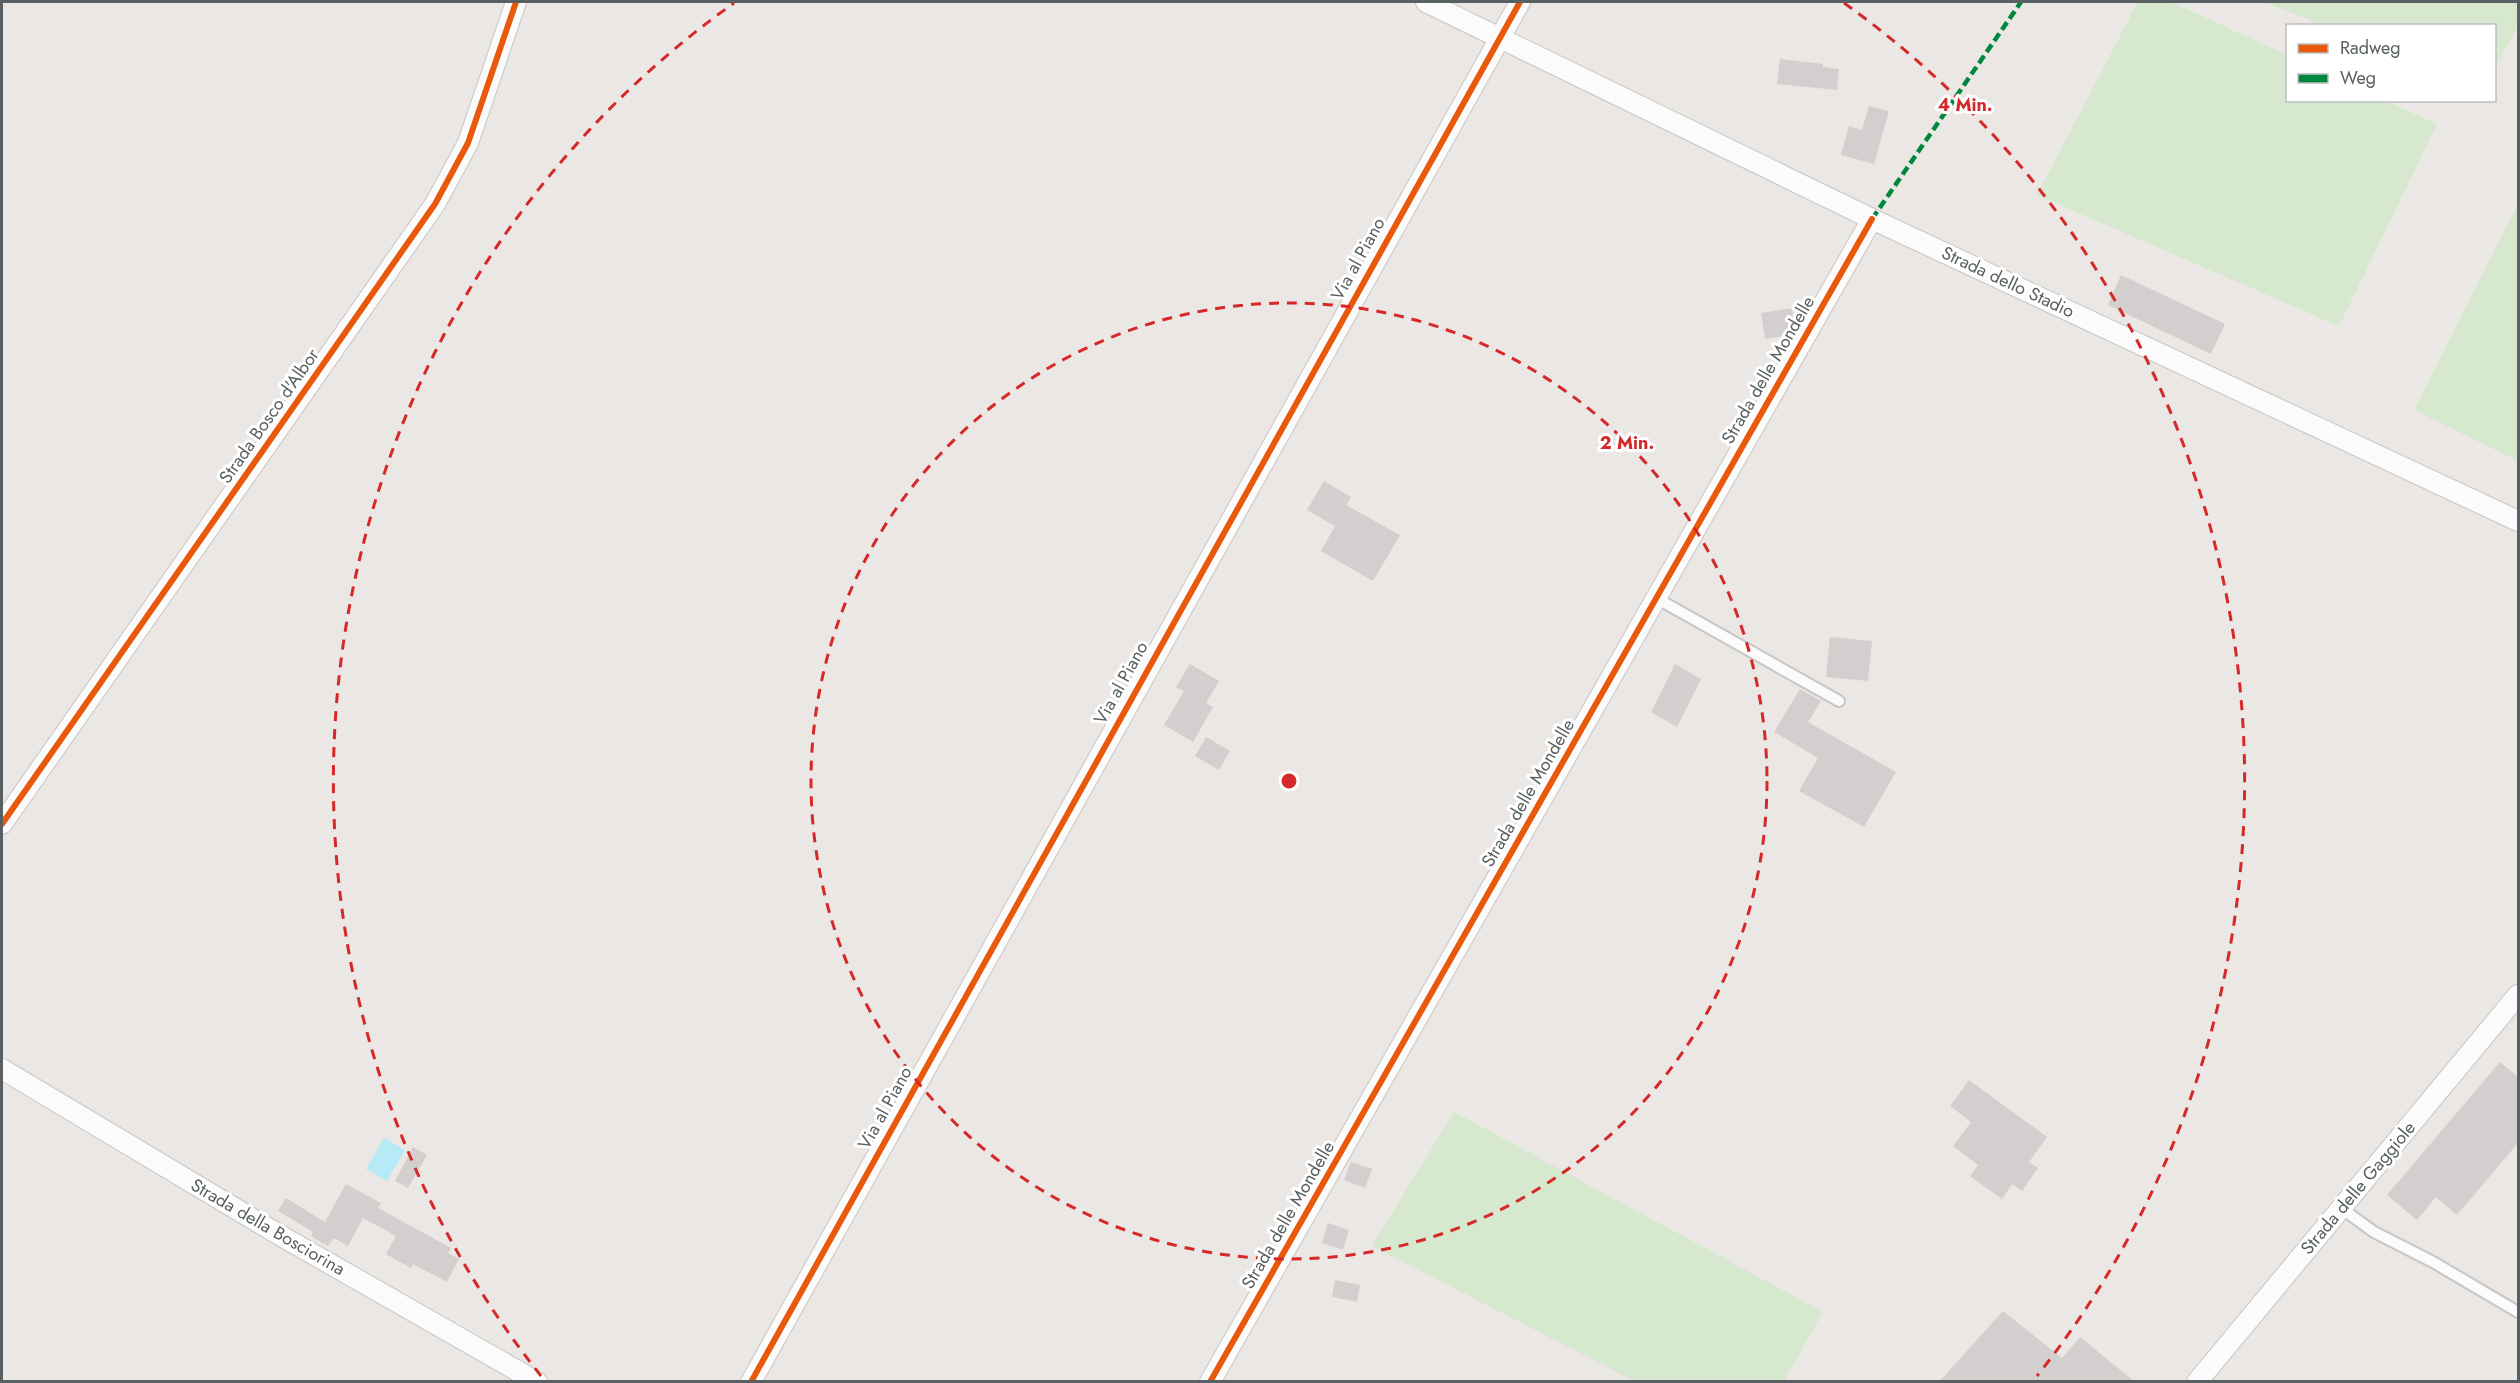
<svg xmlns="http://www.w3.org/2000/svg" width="2520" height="1383" font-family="Jost,sans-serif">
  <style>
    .green { fill: #d6e8cd }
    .water { fill: #b6eaf7 }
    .building { fill: #d2cfce }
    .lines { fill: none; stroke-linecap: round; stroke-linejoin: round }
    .lane-casing { stroke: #c5c6c5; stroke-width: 14 }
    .street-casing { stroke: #c5c6c5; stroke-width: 22 }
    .lane { stroke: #fcfbfb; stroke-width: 10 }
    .street { stroke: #fcfbfb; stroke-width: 20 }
    .rail { stroke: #e2e2e1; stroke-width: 4.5; stroke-dasharray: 1.5 8; stroke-linecap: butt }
    .quiet { stroke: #00873e; stroke-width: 4.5; stroke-dasharray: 9 4.5; stroke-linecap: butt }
    .cycleway-casing { stroke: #fff; stroke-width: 10 }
    .cycleway { stroke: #e8590c; stroke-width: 6 }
    .ring { fill: none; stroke: #d62828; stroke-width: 3; stroke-dasharray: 10 8 }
    .labels { text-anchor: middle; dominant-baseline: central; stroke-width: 6; stroke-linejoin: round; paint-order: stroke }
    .street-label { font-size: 18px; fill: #596063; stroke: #fff }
    .centre { fill: #d62828; stroke: #fff; stroke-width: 3 }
    .ring-label { font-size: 18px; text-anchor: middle; font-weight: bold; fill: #d62828; stroke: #fff; stroke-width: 6; stroke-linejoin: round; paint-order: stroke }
  </style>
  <rect width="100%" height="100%" fill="#eae7e4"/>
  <g class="green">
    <polygon points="2138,2 2171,2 2287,55 2288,100 2385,101 2437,124 2339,326 2037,195"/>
    <polygon points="2264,2 2518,2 2518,26 2495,67 2494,26 2322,25"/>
    <polygon points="2518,204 2518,461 2414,410"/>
    <polygon points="1454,1112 1823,1312 1784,1381 1634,1381 1372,1246"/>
  </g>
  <polygon class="water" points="384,1138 405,1150 387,1181 366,1169"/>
  <g class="building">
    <polygon points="1780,59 1823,64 1823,67 1839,69 1837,90 1777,84"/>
    <polygon points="1869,106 1889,111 1874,164 1841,155 1849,126 1862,130"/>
    <polygon points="2121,275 2225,324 2211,354 2108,305"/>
    <polygon points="1792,308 1795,330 1792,335 1765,339 1761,313"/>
    <polygon points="1324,481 1351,497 1346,505 1400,535 1373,581 1321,551 1335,526 1307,510"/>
    <polygon points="1830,637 1872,641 1868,681 1826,677"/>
    <polygon points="1190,664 1219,681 1206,703 1213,707 1193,742 1164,725 1184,691 1176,687"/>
    <polygon points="1675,664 1701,679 1677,727 1651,712"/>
    <polygon points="1800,689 1821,701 1808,722 1896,772 1864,827 1799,791 1818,758 1774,732"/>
    <polygon points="1206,737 1230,751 1219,770 1195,756"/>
    <polygon points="2500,1062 2518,1077 2518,1143 2457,1215 2436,1197 2417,1220 2387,1195"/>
    <polygon points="1969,1080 2047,1137 2029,1162 2038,1168 2022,1191 2012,1184 2002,1199 1970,1176 1978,1165 1953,1146 1971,1122 1950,1106"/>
    <polygon points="413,1147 427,1155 408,1188 395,1181"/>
    <polygon points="1351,1162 1372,1169 1365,1188 1344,1180"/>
    <polygon points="346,1184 381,1203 378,1208 451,1248 448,1253 459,1259 447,1282 413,1264 411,1268 386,1254 396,1236 363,1218 348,1246 334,1238 328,1246 311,1236 313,1232 278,1211 286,1198 325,1222"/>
    <polygon points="1328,1223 1349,1230 1343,1250 1322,1243"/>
    <polygon points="1335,1280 1360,1285 1357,1302 1332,1297"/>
    <polygon points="2003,1311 2062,1358 2080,1337 2135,1382 1939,1382"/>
  </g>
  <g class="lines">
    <defs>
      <g id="lane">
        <polyline points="1656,598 1839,701"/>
        <polyline points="2341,1208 2374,1232 2433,1262 2518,1312"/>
      </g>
      <g id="street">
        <polyline points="1426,2 1872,219 2518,521"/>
        <polyline points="2,824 435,204 468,143 516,2"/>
        <polyline points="2,1069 283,1237 537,1382"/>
        <polyline points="751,1382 1520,2"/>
        <polyline points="1210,1382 1872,219"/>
        <polyline points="2197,1382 2518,995"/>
      </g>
    </defs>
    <use href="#lane" class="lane-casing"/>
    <use href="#street" class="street-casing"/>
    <use href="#lane" class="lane"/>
    <use href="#street" class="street"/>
    <polyline class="rail" points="2,11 7,2"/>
    <polyline class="quiet" points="1872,219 2021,2"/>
    <defs>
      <g id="cycleway">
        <polyline points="2,824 435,204 468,143 516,2"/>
        <polyline points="751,1382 1520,2"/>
        <polyline points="1210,1382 1872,219"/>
      </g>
    </defs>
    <use href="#cycleway" class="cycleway-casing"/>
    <use href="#cycleway" class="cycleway"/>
  </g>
  <g class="ring">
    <circle cx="1289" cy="781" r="478"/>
    <path d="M541 1376A956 956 0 0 1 734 3M1844 3A956 956 0 0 1 2037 1376"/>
  </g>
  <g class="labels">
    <g class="street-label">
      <text transform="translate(1358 259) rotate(-61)">Via al Piano</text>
      <text transform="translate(2008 282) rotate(25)">Strada dello Stadio</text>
      <text transform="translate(1768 370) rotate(-60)">Strada delle Mondelle</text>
      <text transform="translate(269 416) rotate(-55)">Strada Bosco d'Albor</text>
      <text transform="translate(1121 683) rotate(-61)">Via al Piano</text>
      <text transform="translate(1528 793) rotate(-60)">Strada delle Mondelle</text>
      <text transform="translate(885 1108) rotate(-61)">Via al Piano</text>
      <text transform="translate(2358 1188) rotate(-50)">Strada delle Gaggiole</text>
      <text transform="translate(1288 1215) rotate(-60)">Strada delle Mondelle</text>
      <text transform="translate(268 1227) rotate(30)">Strada della Bosciorina</text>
    </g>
  </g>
  <circle cx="1289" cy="781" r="9" class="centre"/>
  <g class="ring-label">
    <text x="1965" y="111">4 Min.</text>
    <text x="1627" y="449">2 Min.</text>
  </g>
  <rect width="2520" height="1383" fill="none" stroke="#596063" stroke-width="6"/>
  <rect x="2286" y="24" width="210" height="78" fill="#ffffff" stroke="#bdbfc1" stroke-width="1.5"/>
  <rect x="2298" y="44" width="30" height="9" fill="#e8590c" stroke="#bdbfc1" stroke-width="1.5"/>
  <text x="2340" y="54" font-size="18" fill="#596063">Radweg</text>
  <rect x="2298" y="74" width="30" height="9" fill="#00873e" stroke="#bdbfc1" stroke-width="1.5"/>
  <text x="2340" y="84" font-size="18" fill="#596063">Weg</text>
</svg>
